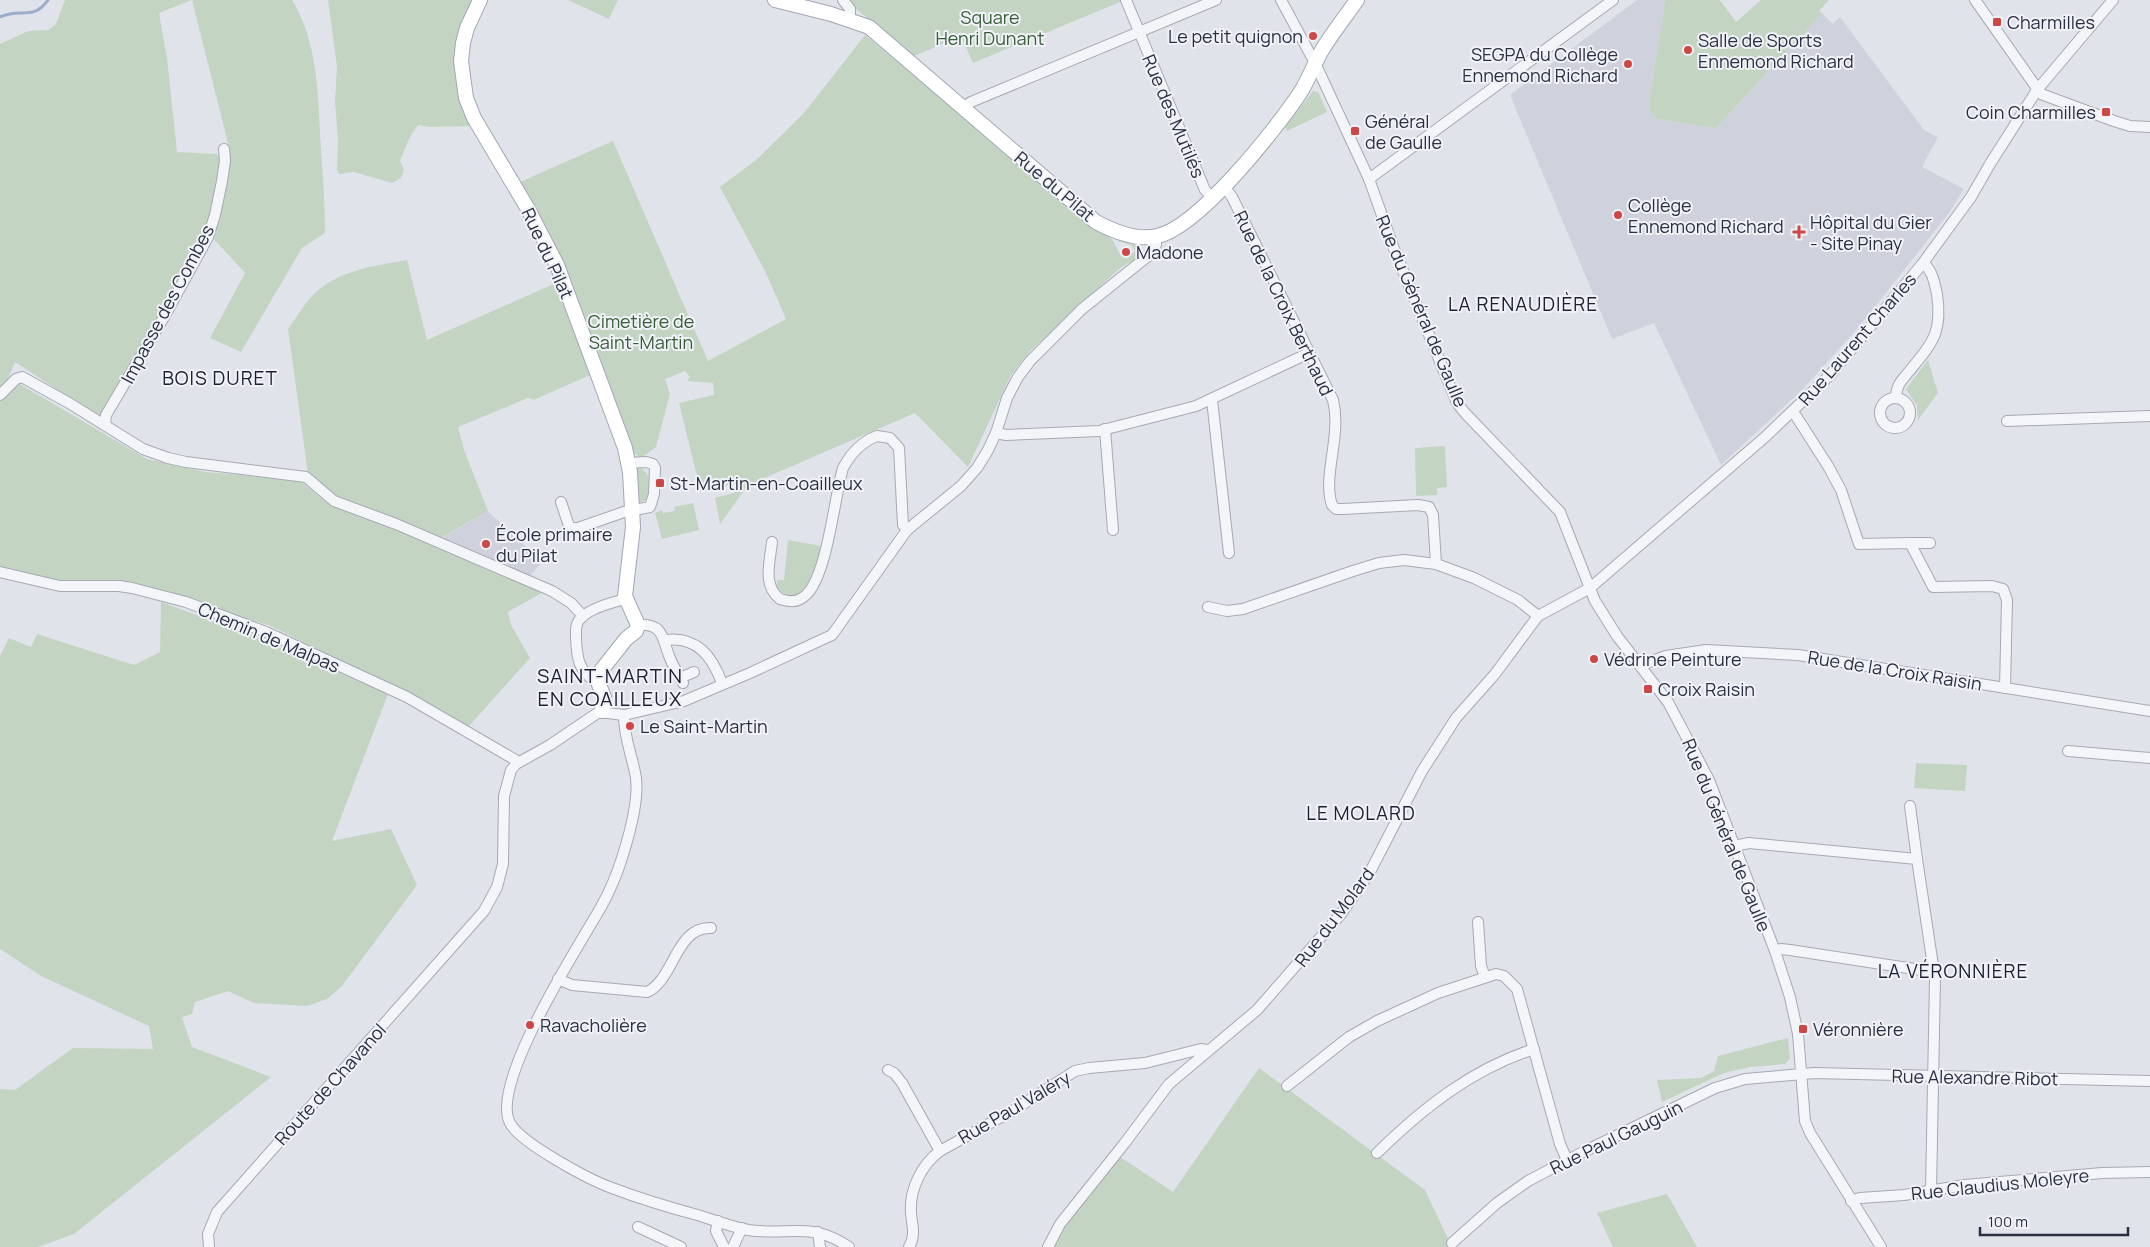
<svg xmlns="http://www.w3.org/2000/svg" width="2150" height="1247" font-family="Manrope,sans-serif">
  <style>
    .built { fill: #cfd2dc }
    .green { fill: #c4d4c2 }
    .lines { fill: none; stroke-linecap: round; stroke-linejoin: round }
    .stream { stroke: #9cacca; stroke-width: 3 }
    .minor-casing { stroke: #a6a9b4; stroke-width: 12 }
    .major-casing { stroke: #a0a6b5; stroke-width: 16 }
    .minor { stroke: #f4f5f8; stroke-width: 10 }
    .major { stroke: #fff; stroke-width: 14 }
    .poi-dot { fill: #ce4747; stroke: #f1f2f7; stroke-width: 2 }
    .labels { text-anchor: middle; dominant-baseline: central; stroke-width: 4; stroke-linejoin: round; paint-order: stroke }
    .park-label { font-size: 18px; fill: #385d37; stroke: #f1f2f7 }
    .poi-label { font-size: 18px; fill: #292f41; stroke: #f1f2f7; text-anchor: start }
    .street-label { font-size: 18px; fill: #292f41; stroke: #f1f2f7 }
    .neighbourhood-label { font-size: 19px; letter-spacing: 1px; fill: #1b2032; stroke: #f1f2f7 }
    .quarter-label { font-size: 20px; letter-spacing: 1px; fill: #1b2032; stroke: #f1f2f7 }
  </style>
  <rect width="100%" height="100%" fill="#e1e3ea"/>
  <g class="built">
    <polygon points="1637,0 1665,0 1649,104 1650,112 1657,119 1716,128 1822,13 1833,24 1840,17 1924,130 1938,137 1922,167 1964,189 1949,213 1859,327 1802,390 1721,465 1654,323 1612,339 1510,95"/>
    <polygon points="488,511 542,562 529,577 511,570 510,567 505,564 500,566 476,555 476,552 470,552 442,540 442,538"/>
  </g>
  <g class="green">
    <path d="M65,0H292C319,43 318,100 321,149C323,177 325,205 325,233L302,248L241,352L210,338L245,273L211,236L220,204L229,147L192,0L159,13L167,58L177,152L217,154L222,160L205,236L157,324L99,417L15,362L7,381L0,389V44L28,31L48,30L56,24Z"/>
    <path d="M328,0H475C469,17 459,37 456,55C451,80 463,105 473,126L429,127L419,125C410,132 405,150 400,161L404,170L401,178L392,183L354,172L339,174L337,170L338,141L335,100L337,67Z"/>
    <polygon points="568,0 618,0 609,19"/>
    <path d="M846,0H1125L973,63L961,36L914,56C892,37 868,20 846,0Z"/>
    <polygon points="1665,0 1720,0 1736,22 1761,0 1829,0 1819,11 1822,13 1716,128 1657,119 1650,112 1649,104"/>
    <polygon points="865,35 1003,149 1073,213 1112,239 1121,256 1127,257 1135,251 1131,245 1118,241 1119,238 1136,242 1141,251 1137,258 1120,268 1030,351 1011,375 968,467 915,413 748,485 720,524 715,498 734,493 743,484 741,482 701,492 679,403 714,395 713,383 687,381 690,377 685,371 665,379 670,394 656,447 644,456 639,457 631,450 558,253 520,182 613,141 708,361 786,319 766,273 720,187 756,160 804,113"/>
    <polygon points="1313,91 1318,92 1327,112 1287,131 1285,127"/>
    <path d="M407,260L427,340L558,282L592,374L534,400L528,398L458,427L464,450L488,511L439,539L328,494L308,474L288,329C296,318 304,304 314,294C338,270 375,266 407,260Z"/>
    <polygon points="1928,360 1938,393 1918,420 1917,406 1906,389"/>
    <polygon points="18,383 147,459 205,472 299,480 326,502 463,556 545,591 508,612 511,625 530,658 469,726 271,626 127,581 51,581 0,568 0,401"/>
    <polygon points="1445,446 1447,487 1437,488 1437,495 1416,496 1415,448"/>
    <path d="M641,468C653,477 650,487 646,500L642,502L637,500L636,469Z"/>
    <polygon points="693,503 699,530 662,539 655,513 662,510 663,513 675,511 674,507"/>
    <path d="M788,540L821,546C818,565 810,604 783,593L777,586V580H784Z"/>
    <polygon points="161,602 264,640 388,694 332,841 391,829 417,885 342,986 327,999 307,1006 254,1003 228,991 195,1002 192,1014 182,1017 192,1047 271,1077 74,1234 38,1247 0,1247 0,1089 15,1090 73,1048 153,1049 149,1026 41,976 0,949 0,656 9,638 31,647 37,634 134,665 160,652"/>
    <polygon points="1916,763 1967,765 1965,791 1914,788"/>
    <polygon points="1788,1038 1790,1059 1785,1064 1750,1067 1724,1073 1662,1102 1657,1080 1701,1078 1714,1071 1718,1056"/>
    <polygon points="1259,1068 1425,1190 1452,1247 1045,1247 1095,1174 1120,1157 1173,1192"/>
    <polygon points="1667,1194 1697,1247 1613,1247 1597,1213"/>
  </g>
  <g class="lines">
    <path class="stream" d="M0,17C21,7 32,22 48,0"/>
    <defs>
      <g id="minor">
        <polyline points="843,0 850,9 850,19"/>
        <polyline points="1126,0 1205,190 1213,198"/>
        <polyline points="1281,0 1316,65 1369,179 1394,249 1457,403 1465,413 1560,512 1595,601 1617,636 1668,702 1709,780 1775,951 1790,997 1798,1034 1805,1121 1810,1133 1881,1247"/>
        <polyline points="1975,0 2041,94 2114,121 2130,126 2150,127"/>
        <polyline points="964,107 971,102 1216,0"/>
        <polyline points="1369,179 1613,0"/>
        <path d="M1224,186L1232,197L1333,400C1342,436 1322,476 1332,505L1336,509H1343L1418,505L1429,507L1433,515L1436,564"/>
        <polyline points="0,395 16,379 22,377 69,403 143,449 168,458 186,462 306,477 334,501 396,524 552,591 571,603 583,616"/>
        <circle cx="1895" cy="413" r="15"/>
        <path d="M1896,398C1896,387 1900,382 1907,374C1931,344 1943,335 1937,294C1934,282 1933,271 1923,263"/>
        <polyline points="1212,400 1229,553"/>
        <polyline points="1796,416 1828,466 1841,490 1859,544 1910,543 1933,587 1992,586 2003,589 2007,600 2005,688"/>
        <polyline points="2007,421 2150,416"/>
        <polyline points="105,425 106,415 164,317 208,237 215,215 222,181 225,161 224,149"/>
        <polyline points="1105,429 1113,530"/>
        <polyline points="996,433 1006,435 1099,431 1196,406 1309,353"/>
        <polyline points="561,502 569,526 575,529 624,512 650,507 654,494 655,468 653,464 646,462 629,463"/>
        <path d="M772,542C770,562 762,585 780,599C787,601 795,603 802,598C827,584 834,497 843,468C851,453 861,442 877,436L890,438L899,448L903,525L907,530"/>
        <polyline points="1910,543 1930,543"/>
        <polyline points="0,572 60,586 119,586 132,588 186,602 266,632 407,697 519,762"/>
        <polyline points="1208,607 1227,611 1243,609 1353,571 1379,563 1404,560 1436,564 1474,578 1518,600 1538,616"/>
        <path d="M638,625C665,623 662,640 670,658C673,667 679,674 683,683"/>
        <path d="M665,640C697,636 712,656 722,683"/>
        <polyline points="1641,665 1666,656 1706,650 1798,655 2150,711"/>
        <polyline points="680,678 694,672"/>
        <path d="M597,682C578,672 577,657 576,639C576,630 575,623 582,617C592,608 613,602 626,599"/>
        <path d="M624,715C623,735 633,758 636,778C639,801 629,836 622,858C617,874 610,891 601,907C580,944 489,1084 510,1123C520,1143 590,1180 612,1188C641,1199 671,1208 701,1216C716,1221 732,1227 748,1230C788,1236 811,1221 849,1247"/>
        <polyline points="2068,751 2150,758"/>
        <polyline points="1910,806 1917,859"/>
        <polyline points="1734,846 1749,843 1917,859 1935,979 1931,1191"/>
        <polyline points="1478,922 1481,966 1485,977"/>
        <polyline points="1775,951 1781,949 1790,950 1934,972"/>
        <path d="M558,979L572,985L647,992C674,980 676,926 711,928"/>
        <polyline points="888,1070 894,1073 902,1083 940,1151"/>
        <polyline points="1287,1086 1349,1037 1377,1021 1438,993 1496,974 1504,976 1517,989 1560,1144 1567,1160"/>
        <path d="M1377,1153C1423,1108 1472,1069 1534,1049"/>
        <polyline points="1851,1201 1860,1198 1904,1195 1965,1185 2102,1173 2150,1172"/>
        <polyline points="718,1221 716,1231 724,1247"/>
        <polyline points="638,1227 681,1247"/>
        <polyline points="818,1232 820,1247"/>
        <polyline points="1452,1243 1497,1203 1528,1181 1585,1151 1715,1088 1745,1079 1814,1073 2150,1081"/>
        <polyline points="209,1247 208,1234 217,1212 484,911 497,887 503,864 504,796 511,770 516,764 550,745 599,712 624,715 684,701 750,673 832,635 907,530 961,486 977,468 987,452 996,433 1007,398 1018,377 1030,361 1082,309 1148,256 1156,245 1156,237"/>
        <polyline points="733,1247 742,1228"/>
        <path d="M909,1247C916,1236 912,1225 911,1213C909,1190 922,1164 940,1151L1014,1110L1075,1071L1089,1068L1145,1063L1201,1049L1207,1050"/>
        <polyline points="1048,1247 1060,1224 1124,1144 1169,1084 1257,1010 1341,914 1370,872 1422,771 1456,718 1495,674 1538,616 1590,588 1764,438 1831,374 1923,263 1971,197 1990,164 2037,90 2113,0"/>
      </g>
      <g id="major">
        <polyline points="480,0 467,28 463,43 461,61 466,98 474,118 528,209 557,265 625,448 630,472 633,527 625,596 638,625 636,631 626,639 596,677 604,697 602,711"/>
        <path d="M775,0L831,14L869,27L1096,222C1113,231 1137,241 1157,236C1198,228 1276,129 1300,93C1309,79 1314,64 1322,50C1333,32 1346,16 1357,0"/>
      </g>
    </defs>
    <use href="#minor" class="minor-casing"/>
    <use href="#major" class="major-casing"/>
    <use href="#minor" class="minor"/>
    <use href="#major" class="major"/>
  </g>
  <g class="poi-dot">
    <rect x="1992" y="17" width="10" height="10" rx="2.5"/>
    <circle cx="1313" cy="36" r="5"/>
    <circle cx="1688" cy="50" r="5"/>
    <circle cx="1628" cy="64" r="5"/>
    <rect x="2101" y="107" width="10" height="10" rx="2.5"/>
    <rect x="1350" y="126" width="10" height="10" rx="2.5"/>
    <circle cx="1618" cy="215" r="5"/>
    <path d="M1796.5 224.5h5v5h5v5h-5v5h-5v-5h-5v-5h5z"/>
    <circle cx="1126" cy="252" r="5"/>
    <rect x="655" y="478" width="10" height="10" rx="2.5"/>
    <circle cx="486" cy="544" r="5"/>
    <circle cx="1594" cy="659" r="5"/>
    <rect x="1643" y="684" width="10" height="10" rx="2.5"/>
    <circle cx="630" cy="726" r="5"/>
    <circle cx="530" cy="1025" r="5"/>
    <rect x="1798" y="1024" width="10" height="10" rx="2.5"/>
  </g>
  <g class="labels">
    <g class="park-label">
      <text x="990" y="17">Square<tspan x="990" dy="21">Henri Dunant</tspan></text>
      <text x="641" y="321">Cimetière de<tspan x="641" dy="21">Saint-Martin</tspan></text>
    </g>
    <g class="poi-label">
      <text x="2007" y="22">Charmilles</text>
      <text x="1303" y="36" text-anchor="end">Le petit quignon</text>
      <text x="1698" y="40">Salle de Sports<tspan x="1698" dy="21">Ennemond Richard</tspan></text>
      <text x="1618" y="54" text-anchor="end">SEGPA du Collège<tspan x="1618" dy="21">Ennemond Richard</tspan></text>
      <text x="2096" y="112" text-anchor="end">Coin Charmilles</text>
      <text x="1365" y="121">Général<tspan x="1365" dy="21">de Gaulle</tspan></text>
      <text x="1628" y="205">Collège<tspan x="1628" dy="21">Ennemond Richard</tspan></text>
      <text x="1810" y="222">Hôpital du Gier<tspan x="1810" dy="21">- Site Pinay</tspan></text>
      <text x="1136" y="252">Madone</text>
      <text x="670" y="483">St-Martin-en-Coailleux</text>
      <text x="496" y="534">École primaire<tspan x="496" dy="21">du Pilat</tspan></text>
      <text x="1604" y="659">Védrine Peinture</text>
      <text x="1658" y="689">Croix Raisin</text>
      <text x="640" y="726">Le Saint-Martin</text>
      <text x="540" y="1025">Ravacholière</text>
      <text x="1813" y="1029">Véronnière</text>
    </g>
    <g class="street-label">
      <text transform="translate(1174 116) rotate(67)">Rue des Mutilés</text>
      <text transform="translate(1055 186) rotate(40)">Rue du Pilat</text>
      <text transform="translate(548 253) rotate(65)">Rue du Pilat</text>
      <text transform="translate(1284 303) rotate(64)">Rue de la Croix Berthaud</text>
      <text transform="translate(167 304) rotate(-62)">Impasse des Combes</text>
      <text transform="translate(1422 311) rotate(67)">Rue du Général de Gaulle</text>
      <text transform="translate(1857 339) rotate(-49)">Rue Laurent Charles</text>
      <text transform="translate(269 637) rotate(23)">Chemin de Malpas</text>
      <text transform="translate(1895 670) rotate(9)">Rue de la Croix Raisin</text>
      <text transform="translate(1727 835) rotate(68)">Rue du Général de Gaulle</text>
      <text transform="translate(1334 917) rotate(-53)">Rue du Molard</text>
      <text transform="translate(1975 1077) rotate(1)">Rue Alexandre Ribot</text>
      <text transform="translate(330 1084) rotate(-48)">Route de Chavanol</text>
      <text transform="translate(1014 1107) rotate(-30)">Rue Paul Valéry</text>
      <text transform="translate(1616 1137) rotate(-26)">Rue Paul Gauguin</text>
      <text transform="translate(2000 1184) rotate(-6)">Rue Claudius Moleyre</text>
    </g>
    <g class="neighbourhood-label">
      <text x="1523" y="304">LA RENAUDIÈRE</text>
      <text x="220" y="378">BOIS DURET</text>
      <text x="1361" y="813">LE MOLARD</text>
      <text x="1953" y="971">LA VÉRONNIÈRE</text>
    </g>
    <g class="quarter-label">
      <text x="610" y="675">SAINT-MARTIN<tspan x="610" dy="23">EN COAILLEUX</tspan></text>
    </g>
  </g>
  <path d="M1980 1227v8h148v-8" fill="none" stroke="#292f41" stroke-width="2.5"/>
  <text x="1988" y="1227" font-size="15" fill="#292f41" stroke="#f1f2f7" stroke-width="4" paint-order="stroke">100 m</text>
</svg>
